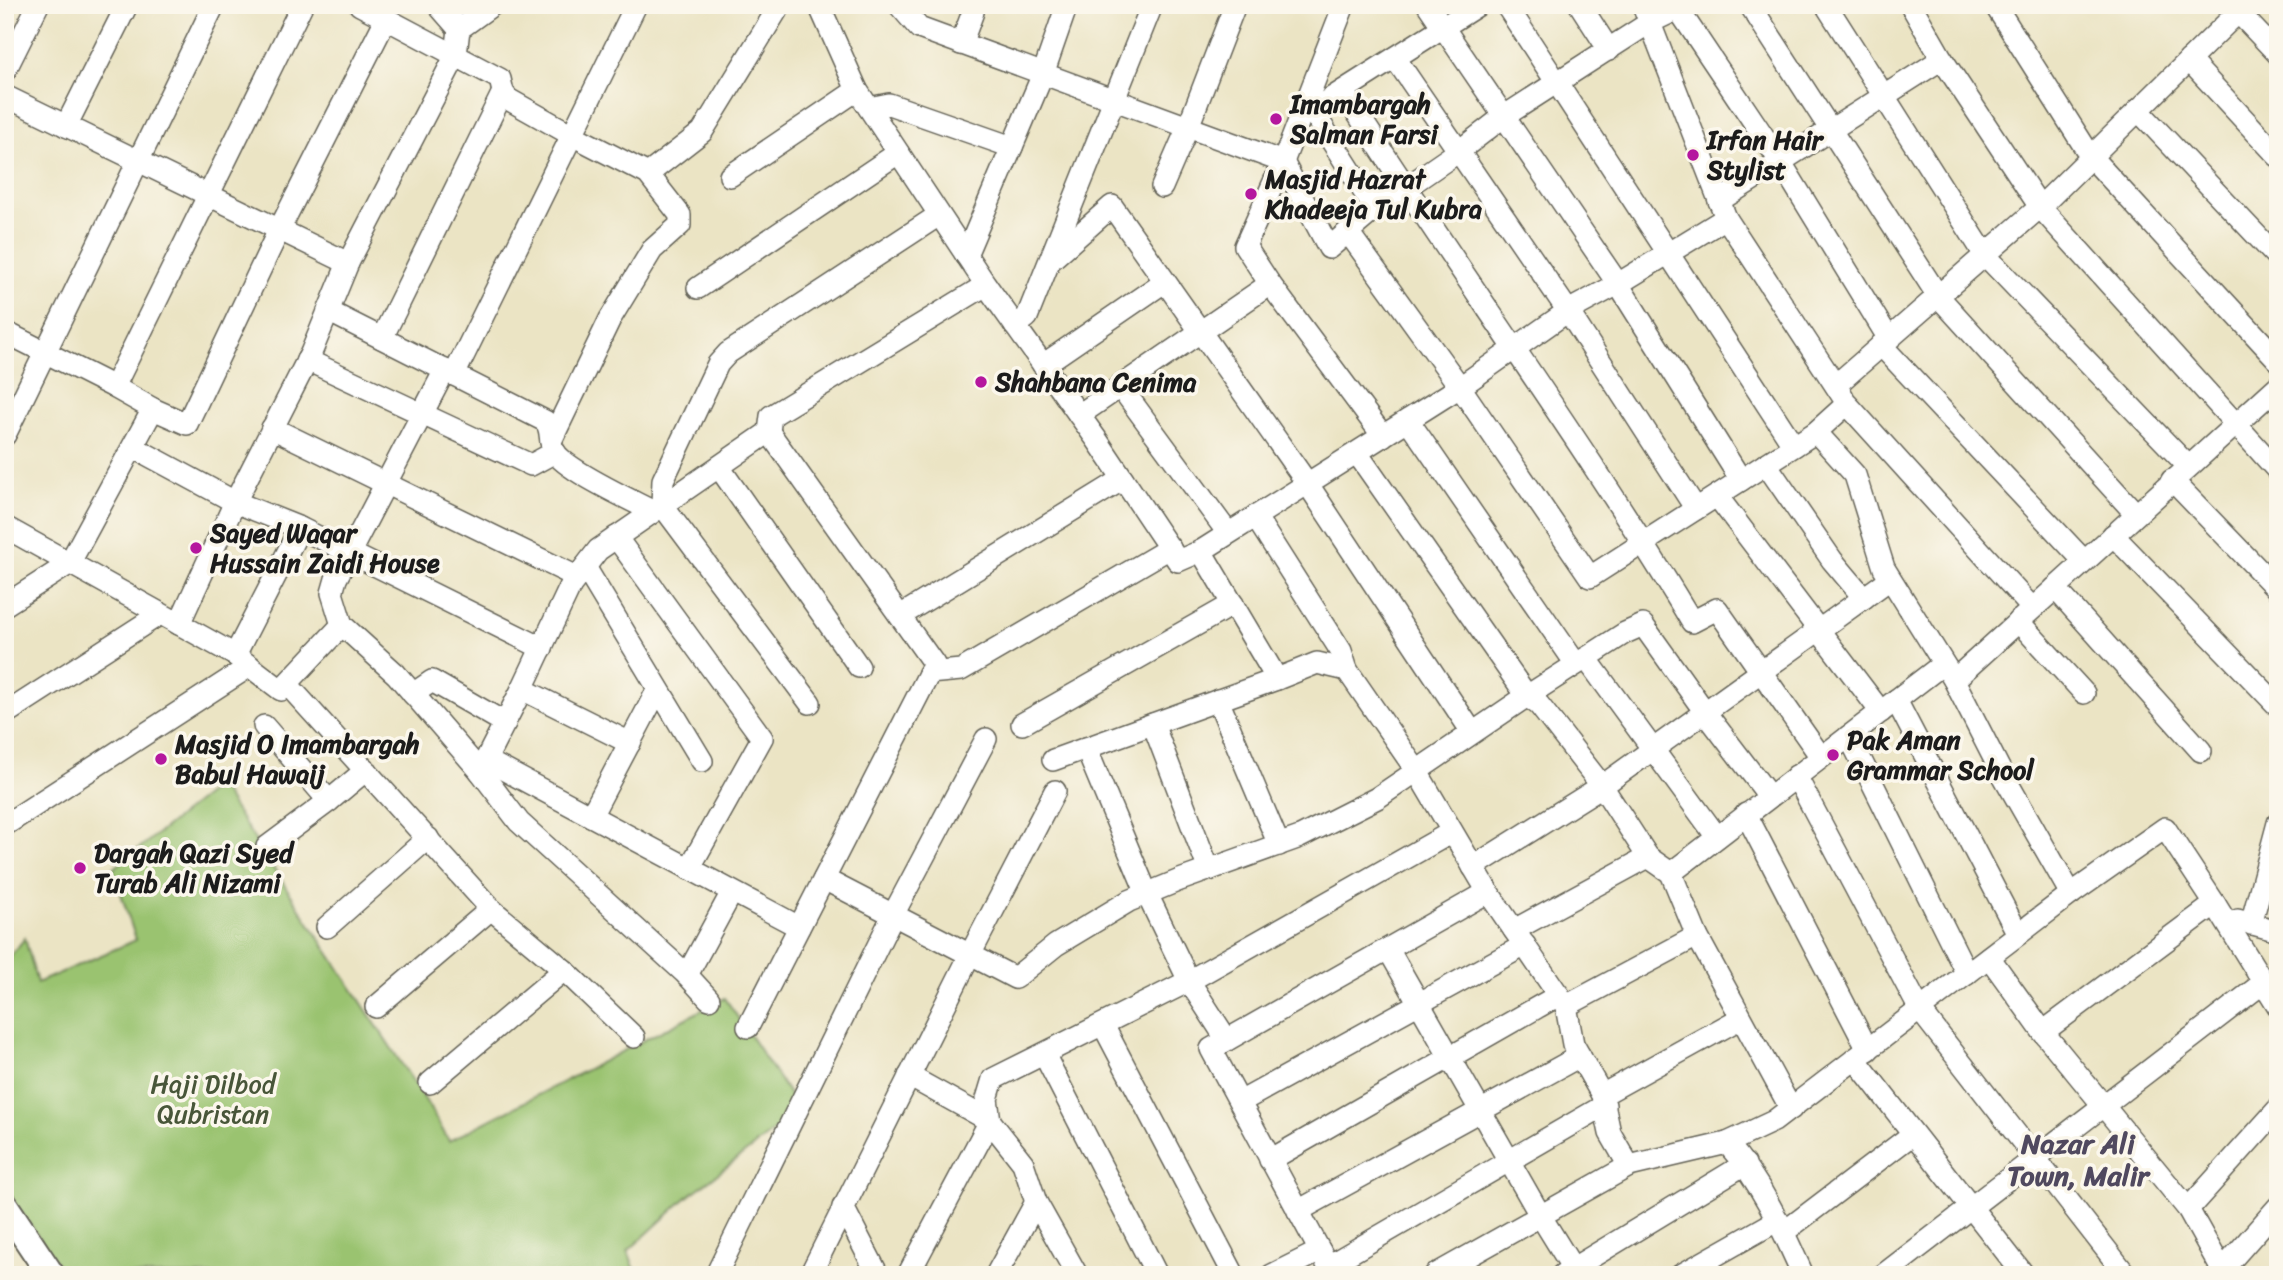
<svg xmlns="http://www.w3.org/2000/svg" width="2283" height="1280" font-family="Sriracha,sans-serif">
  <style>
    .green { fill: #9ac370; stroke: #5b7046; stroke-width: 2 }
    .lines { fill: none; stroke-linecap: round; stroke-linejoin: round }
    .minor-casing { stroke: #646257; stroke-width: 24 }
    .tertiary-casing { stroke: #646257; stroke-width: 30 }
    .minor { stroke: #fff; stroke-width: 21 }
    .tertiary { stroke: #fff; stroke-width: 26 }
    .poi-dot { fill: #b5179e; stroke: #fbf7ec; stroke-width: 2.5 }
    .labels { text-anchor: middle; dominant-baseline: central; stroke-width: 7; stroke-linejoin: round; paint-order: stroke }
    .poi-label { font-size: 26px; font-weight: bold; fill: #1c1c1c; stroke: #fbf7ec; text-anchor: start }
    .park-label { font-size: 26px; fill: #485639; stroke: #fbf7ec }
    .neighbourhood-label { font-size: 28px; font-weight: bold; fill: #50495f; stroke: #fbf7ec }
  </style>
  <rect width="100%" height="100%" fill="#fbf7ec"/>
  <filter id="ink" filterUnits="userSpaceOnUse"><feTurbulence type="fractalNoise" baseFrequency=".0143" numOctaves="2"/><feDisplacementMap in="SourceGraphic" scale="14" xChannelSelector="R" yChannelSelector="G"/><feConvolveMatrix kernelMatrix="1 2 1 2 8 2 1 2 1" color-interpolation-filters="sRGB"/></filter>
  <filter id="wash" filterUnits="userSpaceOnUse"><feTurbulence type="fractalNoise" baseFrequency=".00686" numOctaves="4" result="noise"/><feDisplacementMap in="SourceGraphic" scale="28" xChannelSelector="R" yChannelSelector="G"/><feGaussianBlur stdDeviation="1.57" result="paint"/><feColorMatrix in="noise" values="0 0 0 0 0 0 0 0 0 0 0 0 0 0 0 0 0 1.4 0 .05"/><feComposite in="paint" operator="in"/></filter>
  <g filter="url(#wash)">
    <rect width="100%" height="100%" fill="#ebe4c4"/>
    <polygon class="green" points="219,785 424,1098 449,1141 725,998 795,1103 791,1118 686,1198 628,1251 637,1275 65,1275 5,1189 5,962 25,938 37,983 136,940 113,869"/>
  </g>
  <g filter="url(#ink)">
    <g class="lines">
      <defs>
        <g id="minor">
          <polyline points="360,5 500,79 503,92 508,99 572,135 648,174 680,215 680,225 652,250 610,319 551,441"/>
          <polyline points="438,5 459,29"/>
          <polyline points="819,5 857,90 986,285 1097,440 1178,561 1201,551"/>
          <polyline points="899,5 919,28 1283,162 1329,248 1375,209 1459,151 1503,117 1649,23 1686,5"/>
          <polyline points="1344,5 1283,162 1245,246 1270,284 1383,436"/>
          <polyline points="1428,5 1618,284 1741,480"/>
          <polyline points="1506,5 1794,446"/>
          <polyline points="1580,5 1609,50"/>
          <polyline points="1643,5 1726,218 1843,397"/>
          <polyline points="1750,5 1938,296 2136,514"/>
          <polyline points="1826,5 1985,255 2188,466"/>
          <polyline points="1911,5 1942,59 2040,207 2278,471"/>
          <polyline points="1995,5 2091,157 2278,360"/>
          <polyline points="1678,9 1780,161 1889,339"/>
          <polyline points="2239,13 2278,54"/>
          <polyline points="961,44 973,12 972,5"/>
          <polyline points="1395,58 1568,311 1696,509"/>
          <polyline points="2189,60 2278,156"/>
          <polyline points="5,71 38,5"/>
          <path d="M1343,91C1457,270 1583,441 1692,622L1717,609L1821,757"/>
          <polyline points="5,96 348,263"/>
          <polyline points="869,108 889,104 1012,147"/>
          <polyline points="1312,110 1375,209"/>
          <polyline points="2138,110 2278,258"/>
          <polyline points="1300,118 1478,5"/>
          <polyline points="66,126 127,5"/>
          <polyline points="648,174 702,132 780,5"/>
          <polyline points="730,176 857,90"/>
          <polyline points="1162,187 1188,127 1235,5"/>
          <polyline points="1719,201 1942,59"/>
          <polyline points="1348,232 1460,387 1590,577 1816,432 1847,404 2032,608"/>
          <polyline points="966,255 1043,74 1067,5"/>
          <polyline points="1051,260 1112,206 1307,483 1472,732"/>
          <polyline points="698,288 898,153"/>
          <path d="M328,311L545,421C553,430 548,441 554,451C565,470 631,500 652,511"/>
          <polyline points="1015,326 1027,317 1152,5"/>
          <polyline points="5,332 114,387 153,409 187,424 279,230 386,19"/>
          <polyline points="382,338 503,92"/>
          <polyline points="1881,345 2084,561"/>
          <polyline points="307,360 531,465 555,452"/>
          <polyline points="1043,365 1164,282"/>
          <polyline points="454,375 636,5"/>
          <polyline points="1836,385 2040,207 2230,20 2249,5"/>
          <polyline points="1120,386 1228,533"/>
          <polyline points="114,387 302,5"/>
          <polyline points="1079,415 1270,284"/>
          <polyline points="1408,420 1576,664"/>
          <polyline points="272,428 577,577"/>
          <polyline points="1816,432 1855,475 1884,568 1954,680 1999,768 2071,894"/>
          <polyline points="5,435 214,5"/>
          <polyline points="133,447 235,502 300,528 542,648"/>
          <polyline points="1357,453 1527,696 1539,705 1602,786 1648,857 1671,873 1697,936 1791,1109"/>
          <polyline points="1766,464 1832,560 1864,598"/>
          <polyline points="719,467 859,667"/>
          <polyline points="2172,480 2278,590"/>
          <polyline points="1717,496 1881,712"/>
          <polyline points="1255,516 1341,651 1347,670"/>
          <polyline points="5,527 235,655 281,690 342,625 396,674 480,771 519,822 687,975 709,999"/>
          <polyline points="2113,535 2278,706"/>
          <polyline points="616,537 762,738 689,869"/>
          <polyline points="585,567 702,761"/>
          <polyline points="2055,588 2201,751"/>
          <polyline points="5,605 69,564 153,409"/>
          <polyline points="900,616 1123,479"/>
          <polyline points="2018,621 2084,693"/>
          <polyline points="179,624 235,502 311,353 348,263 456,55 459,29 492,5"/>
          <polyline points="342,625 332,593 336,579 445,370"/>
          <polyline points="235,655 300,528"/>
          <polyline points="1586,658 1717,837"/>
          <polyline points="929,673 961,670 1170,548"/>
          <polyline points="1277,679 1201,551 1460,387 1568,311 1618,284 1726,218"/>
          <polyline points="1954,680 2278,386"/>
          <polyline points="287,684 491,909 564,970 634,1037"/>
          <polyline points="522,689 630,743"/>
          <polyline points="413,694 432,681 505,723"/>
          <polyline points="1218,700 1279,845"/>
          <polyline points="1896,700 2018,934"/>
          <polyline points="810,703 662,505 663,480 718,364 728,353 939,215"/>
          <polyline points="5,714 160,614"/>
          <polyline points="1022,724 1233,604"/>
          <polyline points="1153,724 1209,870"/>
          <polyline points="264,726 329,801"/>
          <polyline points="1849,736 1967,974"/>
          <polyline points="1086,748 1147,894 1189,981 1227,1040"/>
          <polyline points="486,760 799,927"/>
          <path d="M1053,760L1277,679L1317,663L1347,670L1416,770L1488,892L1566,1006L1573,1044L1602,1095L1610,1133L1629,1166L1727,1143C1761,1182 1782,1228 1803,1275"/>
          <polyline points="480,771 522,689 571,585 598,550 769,432 771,416 986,285"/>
          <polyline points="1796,776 1920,1010 2126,1275"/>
          <polyline points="1746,814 1868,1050"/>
          <polyline points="591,816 658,689"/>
          <polyline points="5,825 250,666"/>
          <polyline points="267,847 329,801 366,770"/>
          <polyline points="1473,867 1602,786 1890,579"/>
          <polyline points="1671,873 1943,664"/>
          <polyline points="824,879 1015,978 1056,945 1129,901 1180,880 1300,837 1377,798 1527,696 1625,633 1643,625 1705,712 1769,796"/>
          <polyline points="2238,920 2278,931"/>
          <polyline points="2251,924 2278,823"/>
          <polyline points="327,927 428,838"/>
          <polyline points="1514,930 1648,857"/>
          <polyline points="1388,949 1540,1215 1577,1275"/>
          <polyline points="1989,957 2043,1032 2188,1209 2222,1270"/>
          <polyline points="687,975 732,892"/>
          <polyline points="1566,1006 1697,936"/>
          <polyline points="376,1007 491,909"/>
          <polyline points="1103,1025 1234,1275"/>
          <polyline points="748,1027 934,664 769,432"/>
          <polyline points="2043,1032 2215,904"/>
          <polyline points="1044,1054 1157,1275"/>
          <polyline points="1855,1059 2024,1275"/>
          <polyline points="430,1083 564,970"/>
          <polyline points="1602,1095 1741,1018"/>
          <polyline points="1240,1102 1525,945"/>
          <polyline points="1727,1143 1774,1121 2071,894 2165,828 2215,904 2278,1006"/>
          <polyline points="1270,1160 1559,995"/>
          <polyline points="843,1207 878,1275"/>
          <polyline points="2188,1209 2278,1109"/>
          <polyline points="1298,1211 1580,1056"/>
          <polyline points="1784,1232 1913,1134"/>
          <polyline points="1328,1266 1605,1105"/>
          <polyline points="716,1275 893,915 986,739"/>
          <polyline points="810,1275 970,955 1055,791"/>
          <polyline points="908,1275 990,1121 909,1076"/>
          <polyline points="996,1275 1036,1202"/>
          <polyline points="1077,1275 1036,1202 1023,1163 990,1121 987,1099 993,1079 1189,981 1452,832"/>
          <polyline points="1272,1275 1320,1251"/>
          <polyline points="1333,1275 1211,1049 1488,892"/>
          <polyline points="1435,1275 1629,1166"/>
          <polyline points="1562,1275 1745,1164"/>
          <polyline points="1681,1275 1778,1220"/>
          <polyline points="1883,1275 2263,983"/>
          <polyline points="2218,1275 2278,1207"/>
        </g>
        <polyline id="tertiary" points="5,1206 51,1275"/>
      </defs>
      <use href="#minor" class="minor-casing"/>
      <use href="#tertiary" class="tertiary-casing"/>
      <use href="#minor" class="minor"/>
      <use href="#tertiary" class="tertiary"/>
    </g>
  </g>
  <g class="poi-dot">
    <circle cx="1276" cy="119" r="7"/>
    <circle cx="1693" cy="155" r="7"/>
    <circle cx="1251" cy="194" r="7"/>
    <circle cx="981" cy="382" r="7"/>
    <circle cx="196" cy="548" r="7"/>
    <circle cx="1833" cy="755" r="7"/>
    <circle cx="161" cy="759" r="7"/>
    <circle cx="80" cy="868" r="7"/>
  </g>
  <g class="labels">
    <g class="poi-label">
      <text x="1290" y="104">Imambargah<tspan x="1290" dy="30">Salman Farsi</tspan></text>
      <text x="1707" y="140">Irfan Hair<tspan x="1707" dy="30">Stylist</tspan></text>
      <text x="1265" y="179">Masjid Hazrat<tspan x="1265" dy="30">Khadeeja Tul Kubra</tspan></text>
      <text x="995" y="382">Shahbana Cenima</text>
      <text x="210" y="533">Sayed Waqar<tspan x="210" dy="30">Hussain Zaidi House</tspan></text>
      <text x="1847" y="740">Pak Aman<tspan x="1847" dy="30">Grammar School</tspan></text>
      <text x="175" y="744">Masjid O Imambargah<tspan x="175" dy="30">Babul Hawaij</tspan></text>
      <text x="94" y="853">Dargah Qazi Syed<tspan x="94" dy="30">Turab Ali Nizami</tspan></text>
    </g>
    <g class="park-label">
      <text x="213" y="1084">Haji Dilbod<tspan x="213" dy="30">Qubristan</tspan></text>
    </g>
    <g class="neighbourhood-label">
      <text x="2078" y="1143">Nazar Ali<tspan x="2078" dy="32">Town, Malir</tspan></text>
    </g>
  </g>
  <rect width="2283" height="1280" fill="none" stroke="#fbf7ec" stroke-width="28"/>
</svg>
